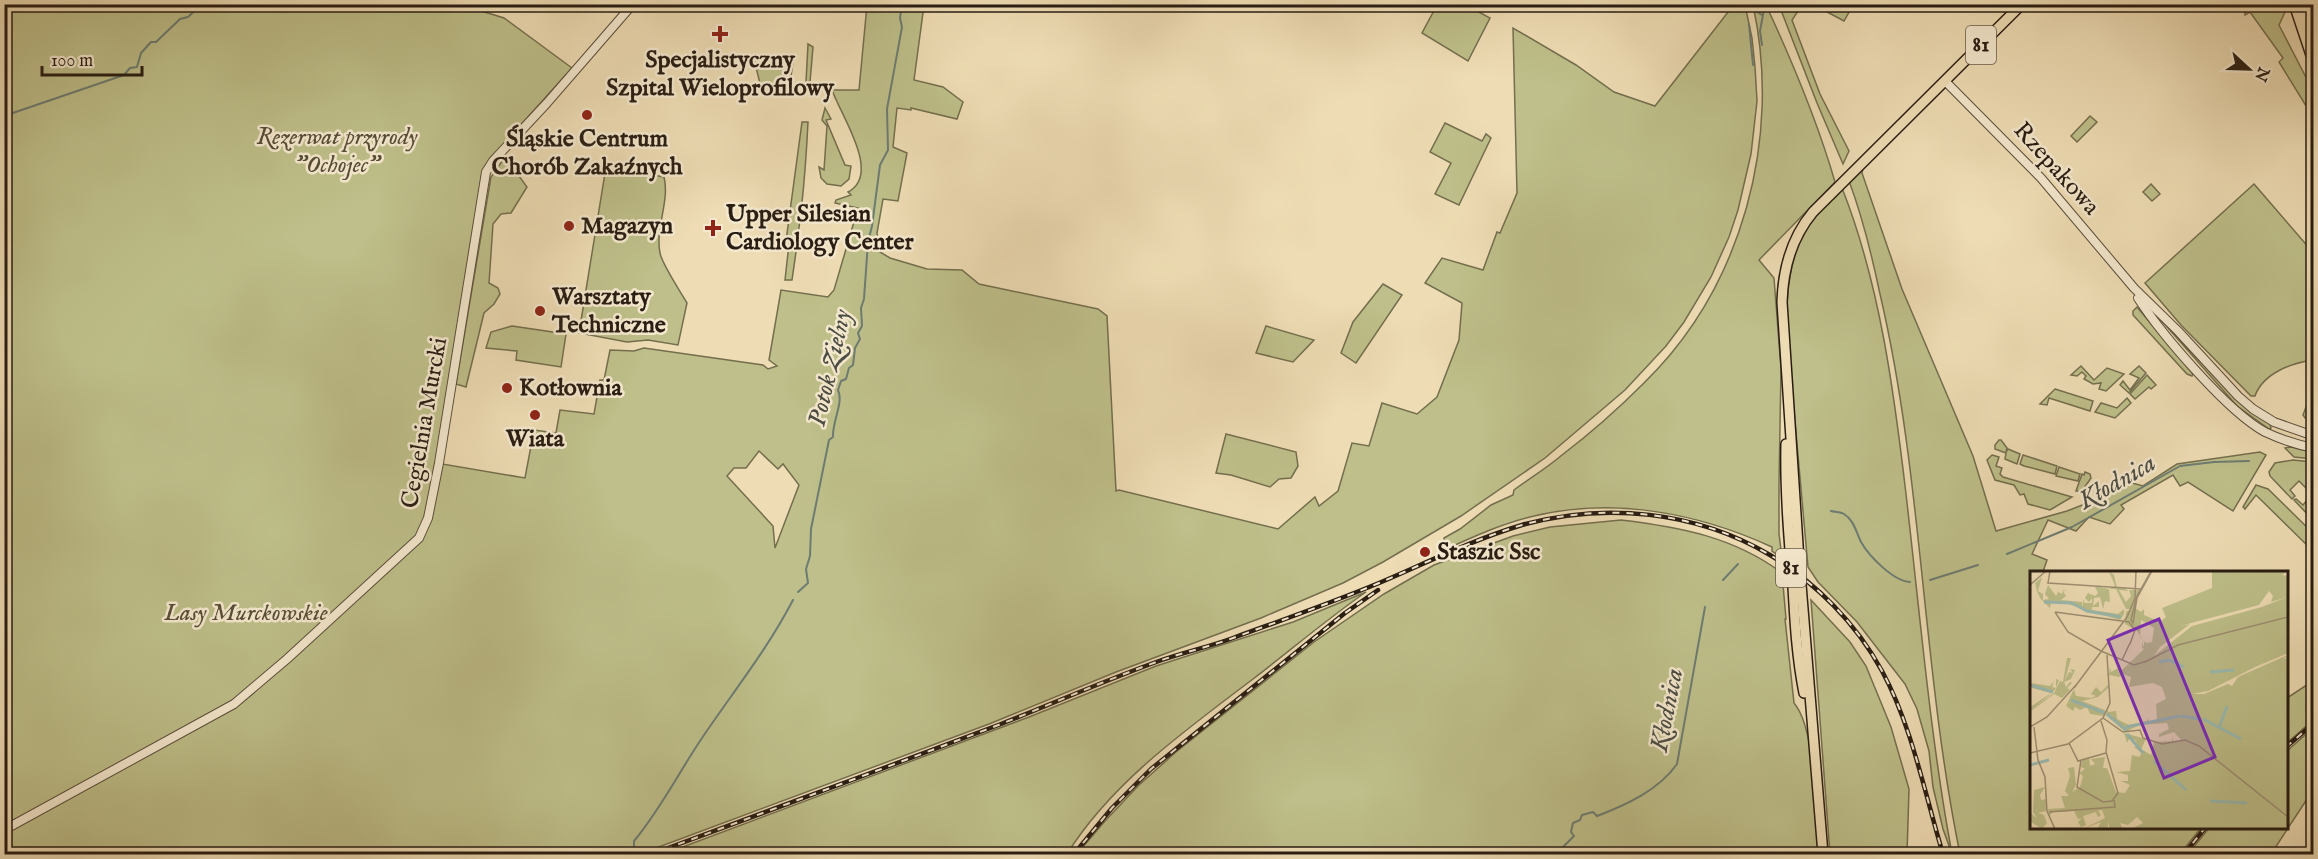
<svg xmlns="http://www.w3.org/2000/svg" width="2318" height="859" font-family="'IM FELL English',serif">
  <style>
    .green { fill: #bebf8a; stroke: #746e4e; stroke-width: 1.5; fill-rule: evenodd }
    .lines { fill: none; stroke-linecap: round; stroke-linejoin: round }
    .stream { stroke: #6d7c72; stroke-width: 2 }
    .minor-casing { stroke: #5a4d3b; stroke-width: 10 }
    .major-casing { stroke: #291d13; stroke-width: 12 }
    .minor { stroke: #f4e8ce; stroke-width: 8 }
    .major { stroke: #eedcb4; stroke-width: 9 }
    .rail-casing { stroke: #291d13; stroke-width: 4.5 }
    .rail { stroke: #f4e8ce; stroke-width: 2; stroke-dasharray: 7; stroke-linecap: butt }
    .poi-dot { fill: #8f2418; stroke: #f4e8ce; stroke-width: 2 }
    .labels { text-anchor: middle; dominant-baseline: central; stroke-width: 5; stroke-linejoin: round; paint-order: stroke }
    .shield { fill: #f4e8ce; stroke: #665a4b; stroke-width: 1.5 }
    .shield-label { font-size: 22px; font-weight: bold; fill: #291d13 }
    .poi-label { font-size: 24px; font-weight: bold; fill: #291d13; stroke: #f4e8ce; text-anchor: start }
    .park-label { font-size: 24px; font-style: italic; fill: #564e37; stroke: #f4e8ce }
    .street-label { font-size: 24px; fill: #291d13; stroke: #f4e8ce }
    .water-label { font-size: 26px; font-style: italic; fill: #4b4c43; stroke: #f4e8ce }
    .inset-river { fill: none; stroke: #9abbb2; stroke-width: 3 }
    .inset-road { fill: none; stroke: #9f9074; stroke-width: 1.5 }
    .view { fill: #7b2cbf; fill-opacity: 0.15; stroke: #7b2cbf; stroke-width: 3 }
    .inset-edge { fill: none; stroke: #291d13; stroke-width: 3 }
  </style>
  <rect width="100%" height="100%" fill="#eedcb4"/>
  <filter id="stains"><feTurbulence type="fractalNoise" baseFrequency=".00333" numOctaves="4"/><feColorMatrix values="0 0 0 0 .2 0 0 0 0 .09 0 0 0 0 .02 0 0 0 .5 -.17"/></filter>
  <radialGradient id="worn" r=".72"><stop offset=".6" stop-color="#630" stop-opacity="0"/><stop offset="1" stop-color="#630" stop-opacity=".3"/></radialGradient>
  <g class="green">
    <path d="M4,5H462L504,18L572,68L490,159L483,172L436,463L525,478L534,430L556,433L560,410L594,414L600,380H604L610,350L634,351L644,348L763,365L768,369L777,366L769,360L781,290L828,297L834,290L858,208L835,203L836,200L851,195L848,192C882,174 841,116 832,90H859L867,5H924L914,80L943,87L963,102L957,119L911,108V110L897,108L893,147L907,153L898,201L883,199L877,233L880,252L890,258L927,269L962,270L979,284L1098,309L1107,316L1116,491L1119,490L1278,529L1315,497L1319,506L1338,491L1352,443L1369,446L1382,403L1417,414L1437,397L1459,340L1462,303L1425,283L1442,258L1483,270L1497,232L1500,233L1517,193L1513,28L1576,65L1614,92L1655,106L1732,7V5H1745L1752,38L1755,67L1757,101L1751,154L1738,210L1729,237L1711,277L1684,322L1666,346L1625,390L1545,458L1461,516L1383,562L1343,583L1261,618L1116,672L989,724L640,854H5ZM759,451L778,469L783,464L799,485L775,548L773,526L727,476L734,468H746Z"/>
    <polygon points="1437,5 1466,5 1490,18 1468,61 1422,33"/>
    <path d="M1753,5H1766C1793,63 1817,120 1835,182L1759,260L1774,278L1781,369L1779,484V534L1782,558L1772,551V547C1698,513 1615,497 1534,516C1503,523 1473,537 1444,550V538L1460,529L1491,505L1513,495L1514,490C1530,478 1547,468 1562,455C1591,433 1619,408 1644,383C1743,286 1782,138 1753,5Z"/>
    <polygon points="1779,5 1802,5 1792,20 1820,94 1849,151 1843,164 1817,103"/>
    <polygon points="1814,5 1850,5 1852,7 1844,21"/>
    <polygon points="2253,5 2285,5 2286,10 2279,25 2313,91 2313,128 2308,109 2279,62 2283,58 2250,12 2245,15 2245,12"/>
    <polygon points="808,44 813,47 810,82 806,82"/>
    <polygon points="753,56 793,62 789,91 782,90 781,97 762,91"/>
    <polygon points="825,108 831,119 826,120 845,165 851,166 849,179 841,186 827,184 821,178 819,167 824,170 827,126 822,120"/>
    <polygon points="2090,116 2097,122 2077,142 2071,136"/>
    <path d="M802,122H808C806,163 803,202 797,242L786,241Z"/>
    <polygon points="1445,123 1482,141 1486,134 1491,138 1459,205 1435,194 1451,163 1430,152"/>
    <polygon points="505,157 527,187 511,213 501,214 493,224 489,283 498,288 500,294 494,304 484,313 466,387 456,384 491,177"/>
    <path d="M606,167L664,177C670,201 655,228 660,253C662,264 680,291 687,303L678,345L648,340L627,342L579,333Z"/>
    <path d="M1863,168L1862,173L1902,289L1973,456L1996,531L2067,511L2095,500L2125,481L2143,486L2177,464L2260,452L2266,455L2233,511L2188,482L2180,486L2173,475L2121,505L2124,509L2110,524L2089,517L2076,531L2048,520L2032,554L2047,560L2043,572H2032L2031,609L2030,612L2031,614L2032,828H2201L2180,854H1960C1922,669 1923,478 1880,294C1872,256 1863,218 1849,181Z"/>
    <polygon points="2151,184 2160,194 2152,201 2143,192"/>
    <path d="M2254,184L2310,249L2313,246V360C2292,363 2263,373 2255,396H2251L2181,325L2145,283Z"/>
    <path d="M1842,188C1880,284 1894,392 1906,494C1920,614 1930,736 1952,854L1943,829L1933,787L1929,751L1917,709L1905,684L1857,622L1818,582L1808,567C1803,511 1798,455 1793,399C1789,353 1781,304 1794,258C1802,229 1821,209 1842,188Z"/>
    <polygon points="789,244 797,245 792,280 785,280"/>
    <polygon points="1383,284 1402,295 1356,363 1341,353 1353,322"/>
    <polygon points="2137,307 2193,374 2192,376 2187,374 2133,315 2133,311"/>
    <polygon points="2160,319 2234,397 2251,412 2270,424 2271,428 2269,429 2237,406"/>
    <polygon points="512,326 566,334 561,367 516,360 517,351 486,348 491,332"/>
    <polygon points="1266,326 1314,340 1293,362 1256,353"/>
    <polygon points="2081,366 2094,380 2107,368 2124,374 2106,391 2099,389 2101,383 2093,384 2084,379 2086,376 2082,372 2077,376 2071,375"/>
    <polygon points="2139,366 2146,373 2129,393 2120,385 2123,381 2130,390 2139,378 2130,374"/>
    <polygon points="2147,375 2156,385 2151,389 2149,387 2135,399 2130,394"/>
    <polygon points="2055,389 2093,401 2090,411 2049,398 2047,405 2040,404"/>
    <polygon points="2313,389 2313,417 2305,418 2303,415"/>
    <polygon points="2127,398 2131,403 2115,418 2095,412 2101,403 2117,408"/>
    <polygon points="1226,434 1296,452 1298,466 1291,478 1279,479 1270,487 1231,475 1216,473"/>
    <polygon points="1999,440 2001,440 2007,448 2006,452 2008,449 2020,454 2017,464 2005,459 2006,453 1995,449 1995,445"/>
    <polygon points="2292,447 2313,452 2313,459 2294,457 2285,448"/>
    <polygon points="1992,455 1999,457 1996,466 2002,468 2000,474 2003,477 2072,497 2050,510 2028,504 2024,494 2020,495 2014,485 1995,480 1987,460"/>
    <polygon points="2023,455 2057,466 2055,474 2024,466 2020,464"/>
    <polygon points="2293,460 2313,462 2313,495 2310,496 2312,494 2299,481 2290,490 2295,496 2292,499 2270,476 2269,472 2275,463"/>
    <polygon points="2059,467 2080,474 2078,481 2056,476"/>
    <polygon points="2085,472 2090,474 2091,478 2082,491 2076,491 2082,474 2084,475"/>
    <polygon points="2256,485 2268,489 2313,533 2313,551 2256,495 2245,509 2243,507"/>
    <polygon points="2313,497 2313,509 2311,511 2313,513 2313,520 2294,500 2296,499 2303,505 2309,498"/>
    <path d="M1621,520C1680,527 1734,537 1782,573L1786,619H1785L1794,703C1817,730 1815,818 1818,854H1077L1105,821L1139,785L1176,752L1314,642L1384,594L1434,565L1513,536L1550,527Z"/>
    <path d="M1366,592C1327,619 1291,650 1253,679C1186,730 1112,782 1067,854H664L1029,717L1156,666L1293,622Z"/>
    <polygon points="1811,600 1850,642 1866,666 1891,727 1909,789 1907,854 1830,854"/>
    <polygon points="2313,681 2313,720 2287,743 2287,698"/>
    <polygon points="2313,728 2313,790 2273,851 2277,854 2188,854 2209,828 2286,828 2287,751"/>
  </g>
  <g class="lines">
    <g class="stream">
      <polyline points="1755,4 1756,11 1762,15"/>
      <polyline points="1749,24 1753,65"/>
      <polyline points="1762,45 1760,31 1765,4"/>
      <polyline points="4,116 124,75 130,68 137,67 141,53 151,42 156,42 180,19 188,17 202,4"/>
      <path d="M1831,511C1835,512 1841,512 1844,514C1854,520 1856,532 1861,542C1869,556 1893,581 1910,582"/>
      <polyline points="2007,554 2072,527 2180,466 2214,462 2249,461"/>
      <polyline points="1723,580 1738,564"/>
      <polyline points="1930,580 1978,565"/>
      <path d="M798,592L808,583L806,569L810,556L811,529L829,440L833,437C832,421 844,403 838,390L841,381L846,379L849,368L853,365L855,348L860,339L858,333L862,326L861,308L864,299L868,242L872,226L880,165L888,150L887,109L902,27L900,18L902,4"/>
      <path d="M634,849V841C660,810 679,772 702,738C733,692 767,650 793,600"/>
      <path d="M1556,854L1574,836L1571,832L1573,823L1580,820L1582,815L1593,812L1597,816C1626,805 1659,790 1677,764L1705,607"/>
    </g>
    <defs>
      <g id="minor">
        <polyline points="1945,81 2041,178 2134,288 2178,331 2238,396 2253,409 2274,422 2314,436"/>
        <path d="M2138,298C2162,335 2228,412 2265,432C2280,439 2297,445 2314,448"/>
        <polyline points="4,830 234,704 287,659 419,538 428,518 439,463 486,172 493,161 547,103 633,4"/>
      </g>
      <g id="major">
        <polyline points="2294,4 2314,64"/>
        <polyline points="2302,15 2314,36"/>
        <path d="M1786,444C1785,492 1789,539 1793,587C1795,623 1797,658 1804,693"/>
        <path d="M1823,854L1799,560L1782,302C1783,269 1792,237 1813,212L2022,4"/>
      </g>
    </defs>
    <use href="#minor" class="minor-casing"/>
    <use href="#major" class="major-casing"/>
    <use href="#minor" class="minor"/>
    <use href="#major" class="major"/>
    <defs>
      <g id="rail">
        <polyline points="2286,747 2314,723"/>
        <path d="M652,854C768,811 885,768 1001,724C1054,703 1106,680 1159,661C1184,652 1209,647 1233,638C1282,620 1331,603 1379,583C1426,563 1472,540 1522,525C1605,502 1696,511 1770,555C1816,583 1856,623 1882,671C1912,726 1925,795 1943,854"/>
        <polyline points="1074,854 1112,808 1151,769 1345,613 1378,590"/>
        <polyline points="2184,854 2205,828"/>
      </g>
    </defs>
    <use href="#rail" class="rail-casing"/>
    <use href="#rail" class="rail"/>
  </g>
  <g class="poi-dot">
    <path d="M717 25h6v6h6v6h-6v6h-6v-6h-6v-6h6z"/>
    <circle cx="587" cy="115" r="6"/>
    <circle cx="569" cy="226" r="6"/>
    <path d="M710 219h6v6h6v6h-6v6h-6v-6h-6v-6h6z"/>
    <circle cx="540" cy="311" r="6"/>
    <circle cx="507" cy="388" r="6"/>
    <circle cx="535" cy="415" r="6"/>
    <circle cx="1425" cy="552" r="6"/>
  </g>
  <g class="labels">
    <g class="shield">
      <rect x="1966" y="26" width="30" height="38" rx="4.5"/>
      <rect x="1776" y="549" width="30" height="38" rx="4.5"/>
    </g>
    <g class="shield-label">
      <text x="1981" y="45">81</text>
      <text x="1791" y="568">81</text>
    </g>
    <g class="poi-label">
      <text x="720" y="60" text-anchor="middle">Specjalistyczny<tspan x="720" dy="28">Szpital Wieloprofilowy</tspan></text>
      <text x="587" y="139" text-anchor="middle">Śląskie Centrum<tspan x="587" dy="28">Chorób Zakaźnych</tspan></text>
      <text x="726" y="214">Upper Silesian<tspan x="726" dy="28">Cardiology Center</tspan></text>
      <text x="581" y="226">Magazyn</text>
      <text x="552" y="297">Warsztaty<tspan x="552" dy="28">Techniczne</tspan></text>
      <text x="519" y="388">Kotłownia</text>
      <text x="535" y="439" text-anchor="middle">Wiata</text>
      <text x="1437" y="552">Staszic Ssc</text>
    </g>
    <g class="park-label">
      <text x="337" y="137">Rezerwat przyrody<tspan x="337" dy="28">"Ochojec"</tspan></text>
      <text x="246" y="613">Lasy Murckowskie</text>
    </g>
    <g class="street-label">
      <text transform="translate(2056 169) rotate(48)">Rzepakowa</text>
      <text transform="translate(425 423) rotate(-80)">Cegielnia Murcki</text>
    </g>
    <g class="water-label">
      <text transform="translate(830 368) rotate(-77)">Potok Zielny</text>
      <text transform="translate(2117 482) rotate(-30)">Kłodnica</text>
      <text transform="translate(1667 710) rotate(-79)">Kłodnica</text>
    </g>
  </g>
  <g transform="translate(2030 571)">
    <rect width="258" height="258" fill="#eedcb4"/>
    <path d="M79,0L84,4L87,17H95L98,20L89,19L96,31L101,25L99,19H109L105,37L111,41L114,38V44L130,51L136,46L132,37L182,17V0H258L252,4L258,5V82L225,96L178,120L162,123H174L198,113L202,115L208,106L258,84L254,88L258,87V258H101L113,252L107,246L98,254L90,252L93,258H79V251L77,258H67L71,251L53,258L75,247L72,239L68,240L71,244L68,246L66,241L53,245L56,254L51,256L48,251L52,247L48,248L44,240L23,241L19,245L18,238L35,237L31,225H39L35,220L40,205L38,197L44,196L46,214L42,221L50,216L53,205L49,202L55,198L51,196L52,190L59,187L60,195L65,193L61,188L75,186L73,197H77L86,221L95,222L100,214L91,210H98V204L86,201L100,200L102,184L109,186L112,182L104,176L108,175L105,169L99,168L97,172L94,162L116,168L111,178L121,184L124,171L142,170V164L143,170L151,169L144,161L129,166V163L139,158L137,152L109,154L96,161L76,144L78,137V141L86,140L87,148L99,154L117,150V147L119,151L127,149L126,133L136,128L132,116L123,112L99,116L101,106L93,103L79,114L89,106L79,104L80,96L81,101L90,96L92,99L114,78L112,77V71L114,76V71L107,60L95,53L96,41L101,38H96L86,18H79L85,15ZM239,20L243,25L241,31L257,26L232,36L162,55L124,85L130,76L160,53L150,55L229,34ZM111,49L124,57L122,71L116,72L110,66ZM12,6L8,20L13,23V29L19,28L15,23L18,14L26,25L28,21L32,23L33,19L37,20H33L36,25L31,29L52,31L53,36V29L55,32H62V27L59,31L55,27L58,22L65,25L68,22L65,16H69L79,18L80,31L75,30L73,38L70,26L64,27L63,35L69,30V36H62V39L88,43L94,38V43L90,49L31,31L21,32L20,37L10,27L7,20L5,12ZM37,87H41L35,109L39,101L43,102L40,98L45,99L41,108L34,111L36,116L40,111L42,112L37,117L40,119L32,127L24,123L16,129L1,140L2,145L0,140V136L21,122L2,117L0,112L20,115L24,110L22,116L26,117V108L29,109L26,117L23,121L7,134L24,122L30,110L33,111ZM78,114L79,116L68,126L52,130L75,139L74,145L60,143L57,136L50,139L45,136L43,140L36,135L44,118L46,125L61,127L66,125L61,123L66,116L71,121ZM15,216L10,224L11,229L16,228V240L8,242L14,244L17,252L12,258L1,251L0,242L7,247L3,241L4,219Z" fill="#bebf8a" fill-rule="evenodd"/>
    <path class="inset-river" d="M14,31L42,32L57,40L91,46M129,91L139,89L154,96M180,101L204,99M0,114L23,121M41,129L75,142M77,143L97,160M151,145L169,148M173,148L211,168M96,156L150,145M189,157L197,135M97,163L113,182M124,190L156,219M0,194L19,189M180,230L217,232"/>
    <path class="inset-road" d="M20,0L18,12L111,18M122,0L109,21L107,25L106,28L101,49L103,52L107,27L122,0M0,14L16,0M107,25L121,0M25,41L99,51L105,59L100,73M25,41L38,61L71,80M71,80L104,94L117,90M92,89L100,72M115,91L148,74L258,46M44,117L97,46L105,27L106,0M73,147L93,161L110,159L113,167L132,173L155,169L169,175L258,246M71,150L77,169L76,181M0,156L17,146L46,114M4,156L8,189L15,206L17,240L25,258M39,172L48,190L76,182M0,182L38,173L73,147L80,132L77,84M51,189L47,216L73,231L82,230L88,222L76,181M19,241L85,236L84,229"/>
    <path class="view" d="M129,48L185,186L134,207L78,69Z"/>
    <rect width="258" height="258" class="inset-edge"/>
  </g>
  <rect width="2318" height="859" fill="none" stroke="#eedcb4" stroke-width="24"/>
  <rect x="6" y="6" width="2306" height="847" fill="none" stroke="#291d13" stroke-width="3"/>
  <rect x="12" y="12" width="2294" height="835" fill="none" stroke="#291d13" stroke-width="1.5"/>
  <g transform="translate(2249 69) rotate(112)" stroke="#f4e8ce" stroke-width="4.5" paint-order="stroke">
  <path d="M0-4.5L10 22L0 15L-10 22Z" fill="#291d13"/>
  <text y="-9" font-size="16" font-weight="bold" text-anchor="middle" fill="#291d13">N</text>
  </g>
  <path d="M42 66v9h100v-9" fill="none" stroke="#291d13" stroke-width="3"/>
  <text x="51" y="66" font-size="18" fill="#291d13" stroke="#f4e8ce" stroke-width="4.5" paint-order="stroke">100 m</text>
  <rect width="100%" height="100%" filter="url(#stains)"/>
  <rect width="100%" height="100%" fill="url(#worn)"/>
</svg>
